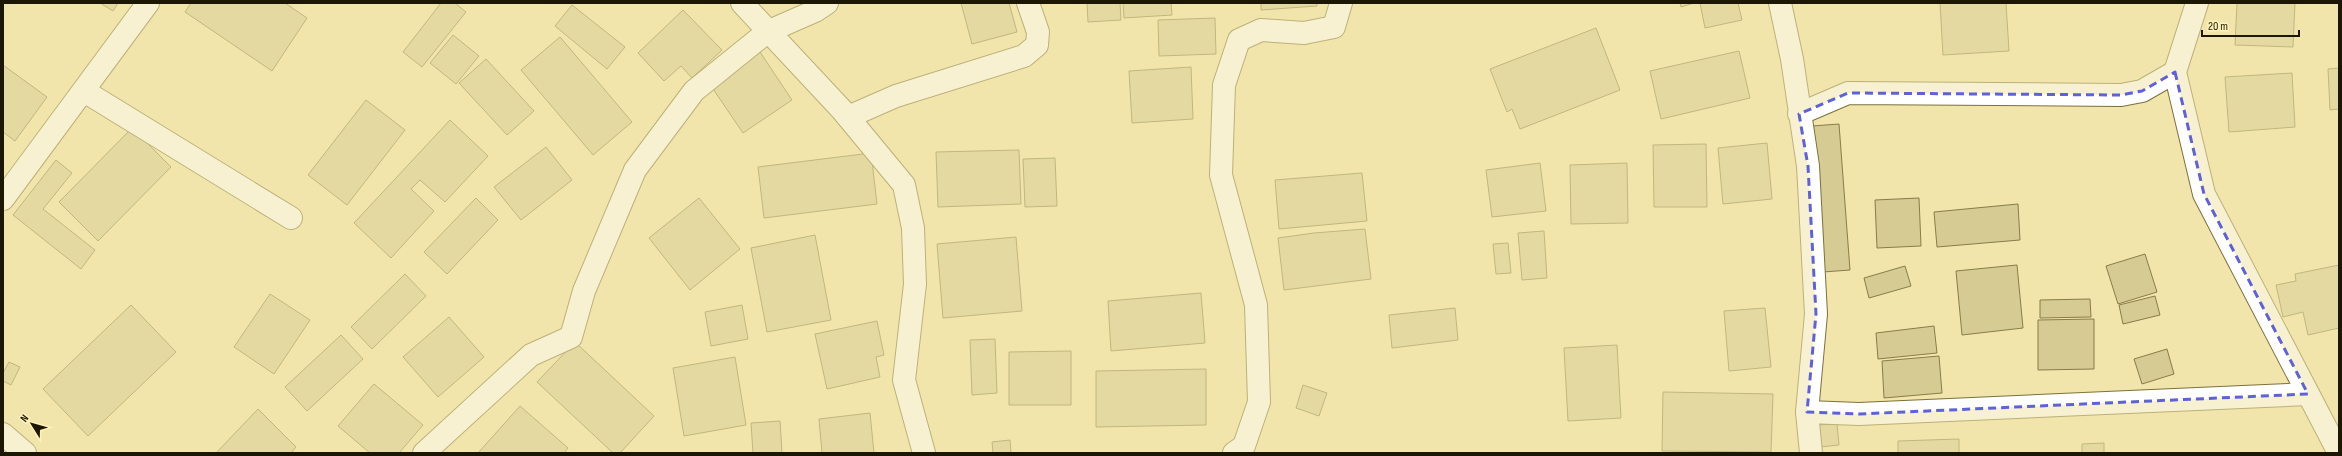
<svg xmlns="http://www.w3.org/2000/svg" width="2342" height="456" font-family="'Sofia Sans Condensed',sans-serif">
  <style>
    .building { fill: #d6cb92; stroke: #887d48 }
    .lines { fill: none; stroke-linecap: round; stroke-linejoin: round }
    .minor-casing { stroke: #7c713b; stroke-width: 24 }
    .minor { stroke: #fff; stroke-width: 22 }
    .marked { fill: none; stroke: #5f61d9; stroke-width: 3; stroke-dasharray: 8 5; stroke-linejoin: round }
  </style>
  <rect width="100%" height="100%" fill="#f1e5ac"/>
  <g class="building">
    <polygon points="100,3 118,3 113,11"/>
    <polygon points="191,3 285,3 307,18 272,71 185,12"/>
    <polygon points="441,3 455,3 466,12 422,67 403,52"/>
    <polygon points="961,3 1009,3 1017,32 972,44"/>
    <polygon points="1087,3 1120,3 1121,20 1088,22"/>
    <polygon points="1123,3 1171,3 1172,15 1124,18"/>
    <polygon points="1261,3 1317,3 1317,6 1261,10"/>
    <polygon points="1680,3 1694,3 1681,7"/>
    <polygon points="1700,3 1738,3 1742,20 1705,28"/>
    <polygon points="1940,3 2006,3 2009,51 1943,55"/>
    <polygon points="2237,3 2295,3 2293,47 2235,45"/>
    <polygon points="572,5 625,47 607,69 555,26"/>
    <polygon points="683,10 722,50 692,78 681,66 664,81 638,53"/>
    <polygon points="1215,18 1216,54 1159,56 1158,20"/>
    <polygon points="1596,28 1620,90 1520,129 1512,109 1507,112 1490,69"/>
    <polygon points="453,35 479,56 456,84 430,63"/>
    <polygon points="560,37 632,122 593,155 521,70"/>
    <polygon points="1739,51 1750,98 1661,119 1650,71"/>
    <polygon points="760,52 792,100 743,133 711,86"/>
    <polygon points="486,59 534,111 507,135 459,83"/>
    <polygon points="3,65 47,97 15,141 3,132"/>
    <polygon points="1191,67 1193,119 1132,123 1129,71"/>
    <polygon points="2339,68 2339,109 2330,110 2328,69"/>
    <polygon points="2292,73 2295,127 2229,132 2225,77"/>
    <polygon points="366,100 405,130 347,205 308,175"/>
    <polygon points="450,120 488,156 445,202 420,180 411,189 434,211 391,258 354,223"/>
    <polygon points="1839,124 1850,270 1823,272 1812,126"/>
    <polygon points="132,128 171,167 98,241 59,202"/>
    <polygon points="1767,143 1772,199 1723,204 1718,148"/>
    <polygon points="1706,144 1707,207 1654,207 1653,145"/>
    <polygon points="546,147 572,180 521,220 494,187"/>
    <polygon points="1019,150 1021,204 938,207 936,152"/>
    <polygon points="871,153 877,204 764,218 758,167"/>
    <polygon points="1055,158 1057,206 1025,207 1023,159"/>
    <polygon points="56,160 72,173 43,209 95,250 81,269 13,215"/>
    <polygon points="1540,163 1546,211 1492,217 1486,170"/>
    <polygon points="1627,163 1628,223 1571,224 1570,165"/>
    <polygon points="1362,173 1367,221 1279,229 1275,180"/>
    <polygon points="476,198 498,220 447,274 424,252"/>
    <polygon points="699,198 740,249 690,290 649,238"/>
    <polygon points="1919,198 1921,246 1877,248 1875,200"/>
    <polygon points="2018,204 2020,240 1937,247 1934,212"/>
    <polygon points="1365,229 1371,279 1284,290 1278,238 1314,233"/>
    <polygon points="1544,231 1547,278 1522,280 1518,233"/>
    <polygon points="815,235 831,320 767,332 751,248"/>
    <polygon points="1016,237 1022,311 943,318 937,244"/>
    <polygon points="1508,243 1511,273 1496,274 1493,244"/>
    <polygon points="2145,254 2157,292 2118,304 2106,266"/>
    <polygon points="2017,265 2023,328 1962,335 1956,271"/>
    <polygon points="2339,265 2339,328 2308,335 2303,312 2283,317 2276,285 2296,281 2295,274"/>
    <polygon points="1905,266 1911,286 1869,298 1864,278"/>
    <polygon points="405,274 426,296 372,349 351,327"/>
    <polygon points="1201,293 1205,343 1111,351 1108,301"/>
    <polygon points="270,294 310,320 274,374 234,347"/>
    <polygon points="2155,296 2160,315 2123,324 2119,305"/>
    <polygon points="2090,299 2091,317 2040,318 2040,300"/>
    <polygon points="131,305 176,352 88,436 43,389"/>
    <polygon points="742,305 748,339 711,346 705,312"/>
    <polygon points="1455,308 1458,340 1392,348 1389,315"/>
    <polygon points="1765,308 1771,367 1729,371 1724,311"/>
    <polygon points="449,317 484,357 438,397 403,357"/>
    <polygon points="2094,319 2094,369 2038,370 2038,320"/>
    <polygon points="877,321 884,355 876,357 880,377 827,389 815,334"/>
    <polygon points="1934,326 1937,353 1878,359 1876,333"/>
    <polygon points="341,335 363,359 307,411 285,387"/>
    <polygon points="995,339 997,393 972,395 970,340"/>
    <polygon points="575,342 654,416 620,453 613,453 537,382"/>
    <polygon points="1617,345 1621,418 1568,421 1564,348"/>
    <polygon points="2167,349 2174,374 2142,384 2134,359"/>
    <polygon points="1071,351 1071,405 1009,405 1009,352"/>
    <polygon points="1939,356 1942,393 1884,398 1882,361"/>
    <polygon points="735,357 746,425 684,436 673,368"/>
    <polygon points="9,362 20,367 11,385 3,381 3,373"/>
    <polygon points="1206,369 1206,425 1096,427 1096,371"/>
    <polygon points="374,384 423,425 399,453 370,453 338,426"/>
    <polygon points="1303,385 1327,393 1319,416 1296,408"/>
    <polygon points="1663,392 1773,394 1771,452 1662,451"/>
    <polygon points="520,406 568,448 564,453 478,453"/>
    <polygon points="258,409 296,447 291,453 216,453"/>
    <polygon points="870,413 874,453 822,453 819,419"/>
    <polygon points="780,421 782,453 753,453 751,423"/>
    <polygon points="1837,424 1839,445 1820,447 1818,425"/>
    <polygon points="1959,439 1959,453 1898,453 1898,441"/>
    <polygon points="1010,440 1011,453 993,453 992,442"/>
    <polygon points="2104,443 2104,453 2082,453 2082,444"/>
  </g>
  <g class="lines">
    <defs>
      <g id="minor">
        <polyline points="742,3 842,110 904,185 913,228 915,284 904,380 924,453"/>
        <polyline points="1780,3 1792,59 1808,166 1816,314 1807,412 1811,453"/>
        <polyline points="2197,3 2175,72 2204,194 2339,453"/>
        <polyline points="84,91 291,218"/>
        <polyline points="1799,114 1848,93 2121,95 2142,91 2175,72"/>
        <polyline points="848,117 896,96 1024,56 1037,45 1038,32 1028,3"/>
        <polyline points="3,199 148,3"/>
        <polyline points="1807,412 1859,414 2308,394"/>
        <polyline points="3,434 25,453"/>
        <polyline points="424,453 531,355 571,337 584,291 635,170 694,91 767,32 815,11 827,3"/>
        <polyline points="1234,453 1244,446 1259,402 1256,305 1221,175 1224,85 1239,40 1261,30 1304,33 1334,27 1341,3"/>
      </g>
    </defs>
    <use href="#minor" class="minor-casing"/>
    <use href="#minor" class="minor"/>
  </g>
  <path d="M0 0H2342V456H0ZM2175,72L2204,194L2308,394L1859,414L1807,412L1816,314L1808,166L1799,114L1848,93L2121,95L2142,91Z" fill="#f1e5ac" fill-opacity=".55" fill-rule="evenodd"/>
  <path class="marked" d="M2175,72L2204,194L2308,394L1859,414L1807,412L1816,314L1808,166L1799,114L1848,93L2121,95L2142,91Z"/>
  <rect width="2342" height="456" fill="none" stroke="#1c1703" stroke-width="8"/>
  <g transform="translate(32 424) rotate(307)" stroke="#fef2b9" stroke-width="3" paint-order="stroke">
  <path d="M0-3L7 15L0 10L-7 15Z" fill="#1c1703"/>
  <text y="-6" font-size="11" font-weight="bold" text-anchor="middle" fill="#1c1703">N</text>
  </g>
  <path d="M2202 30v6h97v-6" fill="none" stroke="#1c1703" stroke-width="2"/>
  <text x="2208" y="30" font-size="12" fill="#1c1703" stroke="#fef2b9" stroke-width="3" paint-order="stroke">20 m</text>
</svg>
